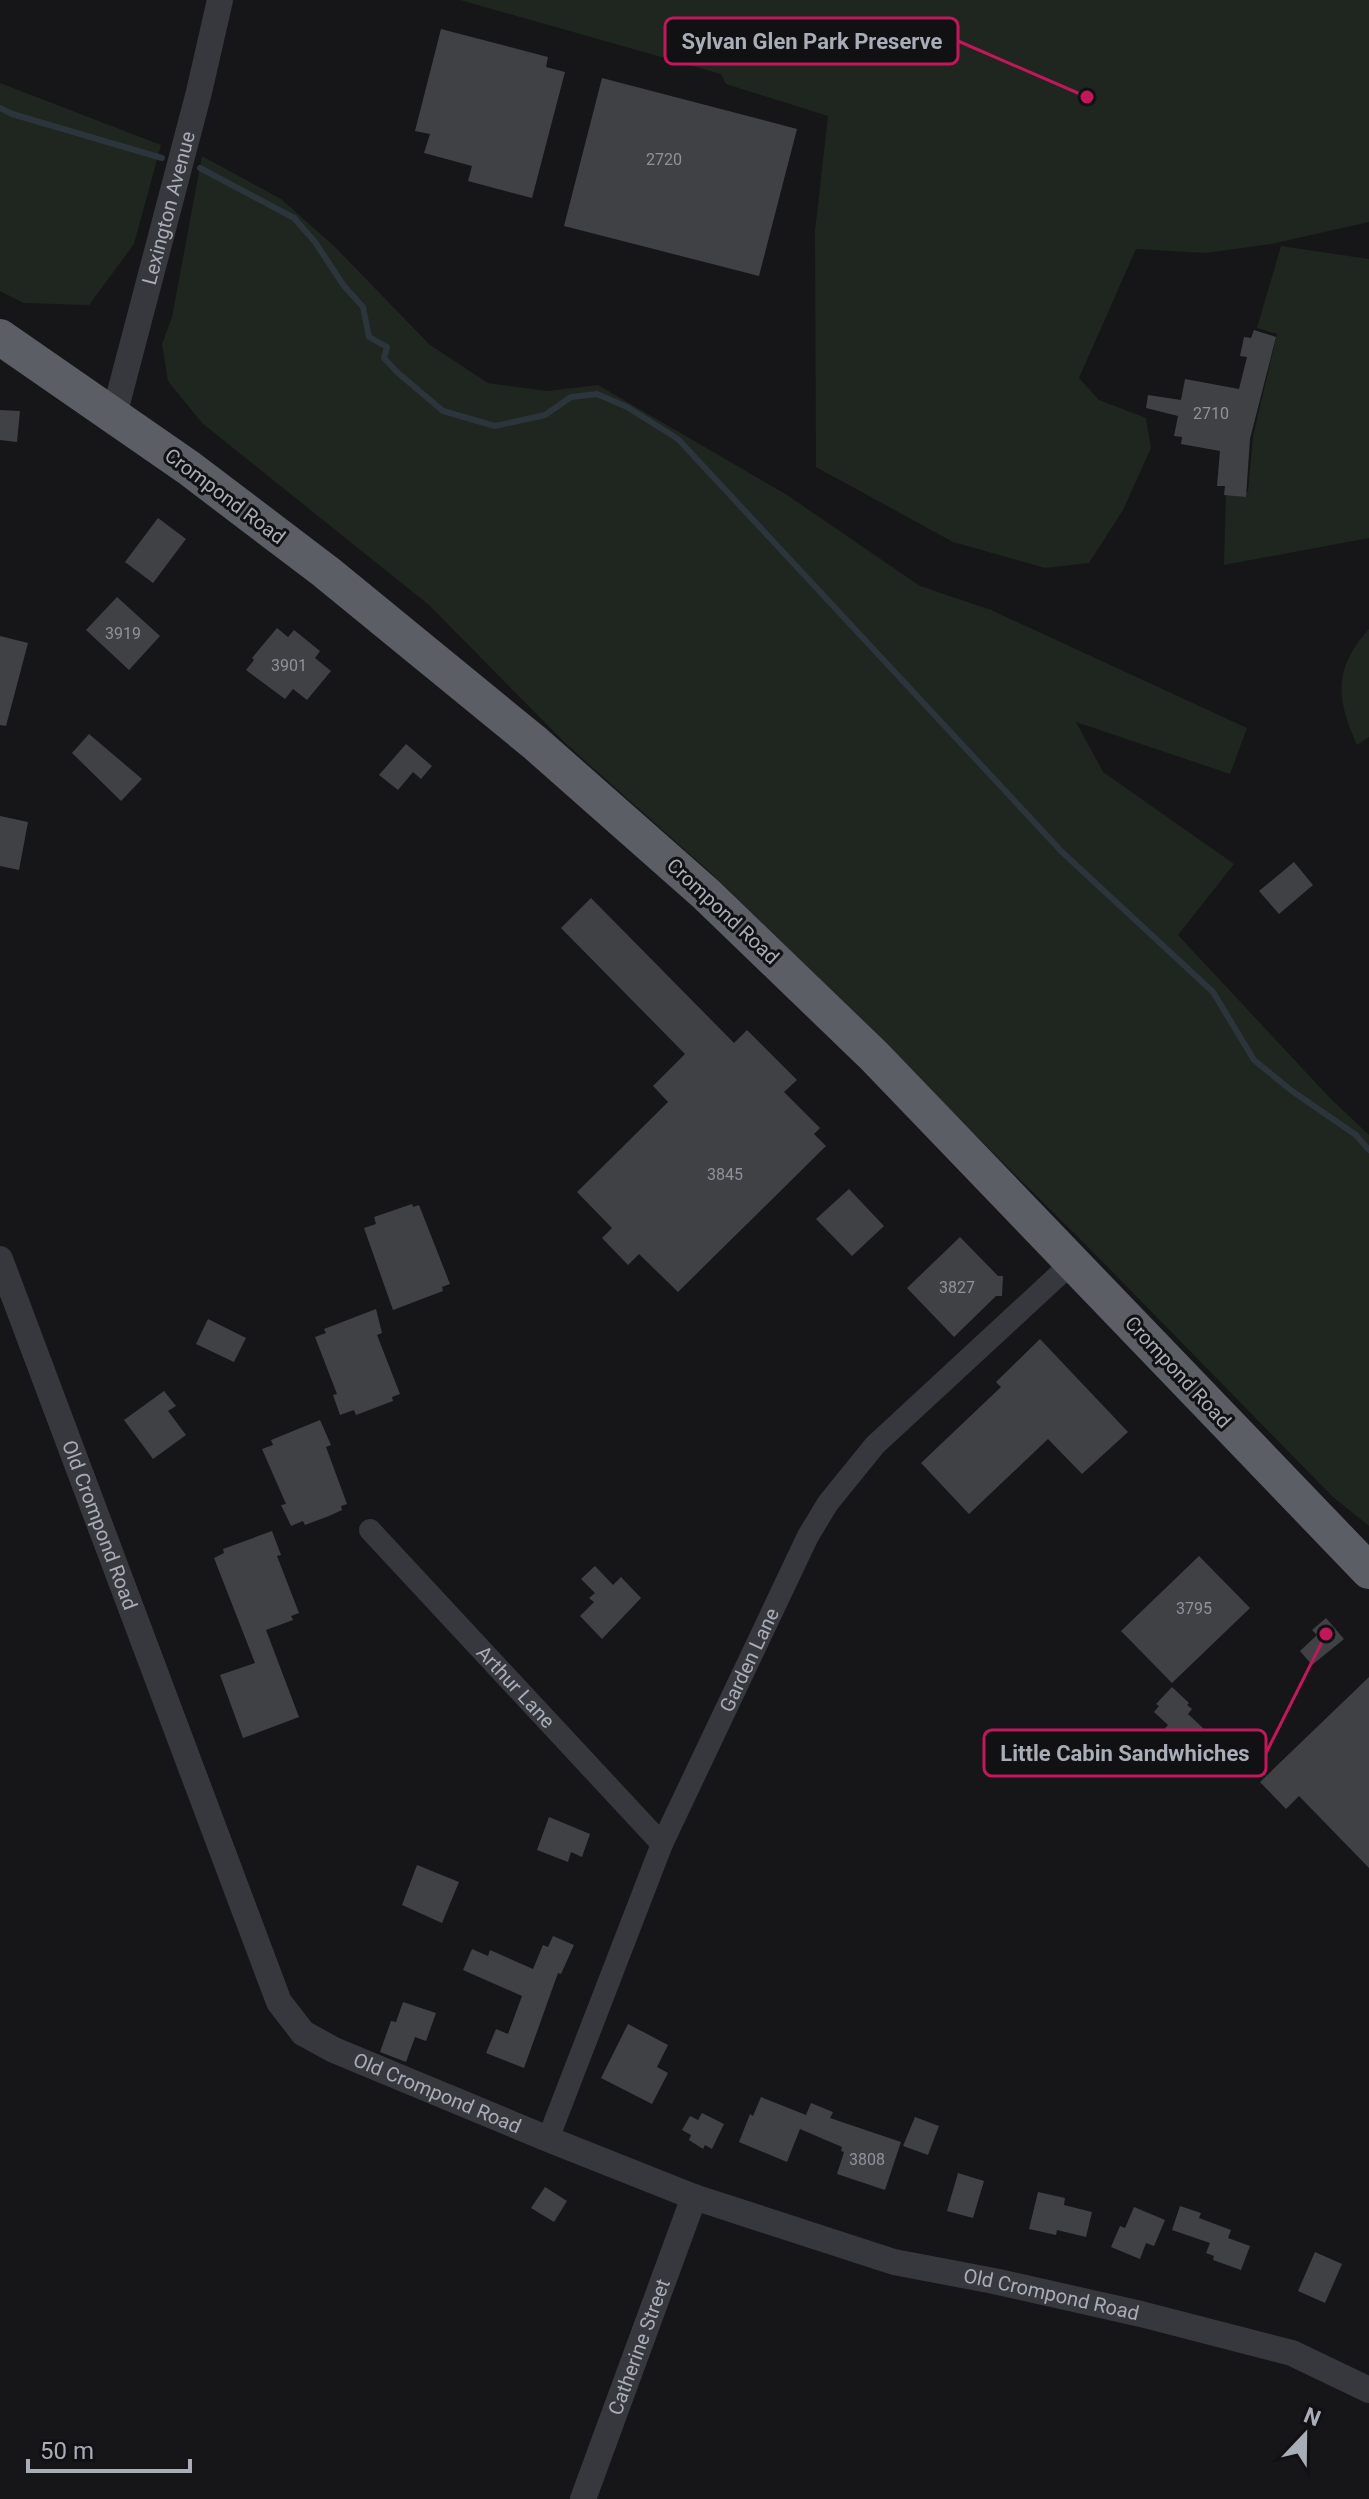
<svg xmlns="http://www.w3.org/2000/svg" width="1369" height="2499" font-family="Roboto,sans-serif">
  <style>
    .green { fill: #1e261f }
    .lines { fill: none; stroke-linecap: round; stroke-linejoin: round }
    .stream { stroke: #2c353c; stroke-width: 6 }
    .building { fill: #404145 }
    .minor { stroke: #37383d; stroke-width: 22 }
    .tertiary { stroke: #37383d; stroke-width: 26 }
    .trunk { stroke: #5b5e65; stroke-width: 36 }
    .labels { text-anchor: middle; dominant-baseline: central; stroke-width: 6; stroke-linejoin: round; paint-order: stroke }
    .number-label { font-size: 16px; fill: #8e929b }
    .street-label { font-size: 20px; fill: #a8adb8; stroke: #111113 }
    .leader { fill: none; stroke: #c2185b; stroke-width: 3 }
    .callout-dot { fill: #c2185b; stroke: #111113; stroke-width: 3 }
    .callout { fill: #111113; stroke: #c2185b; stroke-width: 3 }
    .callout-label { font-size: 22px; text-anchor: middle; font-weight: bold; fill: #a8adb8 }
  </style>
  <rect width="100%" height="100%" fill="#161618"/>
  <g class="green">
    <polygon points="460,0 1369,0 1369,222 1271,244 1206,253 1136,249 1079,378 1099,400 1146,418 1151,448 1123,510 1089,563 1045,568 953,542 816,467 815,231 828,116 726,84 721,74"/>
    <polygon points="0,83 161,145 134,244 89,305 24,303 0,291"/>
    <polygon points="202,156 281,199 334,246 430,345 488,383 547,391 598,385 787,495 920,586 991,610 1247,728 1230,774 1076,722 1103,772 1234,864 1178,935 1329,1097 1369,1135 1369,1526 1333,1497 1087,1246 712,874 565,743 429,605 202,423 168,381 162,344 172,317"/>
    <polygon points="1281,246 1369,259 1369,538 1224,565 1226,492 1248,492 1253,436 1277,334 1257,328"/>
    <path d="M1369,629V737L1357,745C1336,699 1333,669 1369,629Z"/>
  </g>
  <g class="lines">
    <g class="stream">
      <polyline points="0,108 12,114 162,158"/>
      <polyline points="200,168 294,218 315,242 344,286 363,307 369,337 387,347 384,358 397,372 443,411 495,426 545,415 571,397 597,394 627,407 678,439 1062,852 1213,992 1254,1060 1292,1091 1356,1135 1369,1150"/>
    </g>
  </g>
  <g class="building">
    <polygon points="441,29 548,57 546,67 565,72 532,198 468,181 472,166 424,153 430,134 415,131"/>
    <polygon points="602,78 797,129 759,276 564,226"/>
    <polygon points="1254,330 1276,337 1250,439 1246,497 1224,495 1225,486 1217,486 1220,451 1181,444 1182,437 1174,436 1178,416 1146,408 1148,395 1181,400 1185,379 1239,389 1247,357 1240,356 1244,337 1251,338"/>
    <polygon points="0,410 20,411 17,442 0,440"/>
    <polygon points="158,518 186,539 153,583 125,562"/>
    <polygon points="117,597 160,636 129,670 86,630"/>
    <polygon points="277,628 288,637 294,630 320,651 315,658 331,671 307,700 293,689 285,699 246,670 254,660 252,658"/>
    <polygon points="0,636 28,643 6,726 0,725"/>
    <polygon points="89,734 142,779 121,801 72,753"/>
    <polygon points="406,744 432,766 421,779 413,772 398,790 379,775"/>
    <polygon points="0,816 28,822 19,870 0,866"/>
    <polygon points="1294,862 1313,885 1279,914 1259,891"/>
    <polygon points="591,898 734,1043 747,1030 797,1080 784,1092 820,1128 814,1134 826,1146 678,1292 639,1254 628,1265 602,1238 612,1228 577,1192 668,1102 653,1086 685,1054 561,928"/>
    <polygon points="849,1189 884,1226 852,1256 816,1219"/>
    <polygon points="412,1204 413,1207 419,1205 450,1284 442,1287 443,1291 393,1310 364,1228 376,1224 374,1217"/>
    <polygon points="960,1237 998,1276 1003,1276 1002,1296 996,1296 954,1337 907,1288"/>
    <polygon points="376,1309 382,1333 377,1335 400,1394 392,1397 393,1401 356,1415 354,1410 340,1415 333,1395 337,1394 315,1337 326,1333 324,1329"/>
    <polygon points="208,1319 246,1338 234,1362 196,1344"/>
    <polygon points="1040,1339 1128,1432 1082,1474 1048,1439 969,1514 921,1463 1001,1387 996,1382"/>
    <polygon points="164,1391 176,1406 168,1411 186,1435 153,1459 124,1420"/>
    <polygon points="320,1420 331,1445 326,1447 347,1504 341,1506 342,1510 329,1516 305,1525 303,1521 291,1526 281,1505 286,1504 262,1449 273,1445 271,1440"/>
    <polygon points="272,1531 281,1555 277,1556 299,1613 291,1616 293,1620 266,1630 299,1717 243,1738 220,1675 255,1663 214,1558 224,1553 223,1549"/>
    <polygon points="1199,1556 1250,1608 1172,1683 1121,1631"/>
    <polygon points="595,1566 613,1585 621,1577 641,1598 602,1639 580,1616 594,1602 589,1598 595,1593 581,1579"/>
    <polygon points="1326,1618 1344,1639 1312,1665 1300,1651 1317,1635 1312,1630"/>
    <polygon points="1369,1677 1369,1868 1299,1796 1286,1809 1260,1782"/>
    <polygon points="1172,1687 1189,1703 1187,1705 1192,1709 1188,1714 1205,1730 1187,1750 1178,1742 1170,1751 1156,1738 1168,1725 1154,1712 1159,1706 1156,1704"/>
    <polygon points="549,1817 590,1834 582,1857 571,1852 568,1862 537,1850"/>
    <polygon points="417,1865 459,1882 442,1923 402,1905"/>
    <polygon points="553,1936 574,1945 561,1974 558,1973 524,2068 486,2053 496,2029 508,2034 522,1996 463,1970 472,1949 488,1956 490,1950 533,1969 543,1945 548,1947"/>
    <polygon points="403,2002 436,2013 426,2041 415,2037 406,2062 380,2052 391,2021 396,2022"/>
    <polygon points="628,2024 668,2045 657,2067 668,2073 652,2104 601,2078"/>
    <polygon points="761,2097 806,2115 811,2103 833,2112 830,2118 901,2142 885,2190 837,2174 844,2152 841,2151 842,2147 800,2129 787,2162 739,2142 750,2114 753,2116"/>
    <polygon points="702,2113 724,2124 712,2149 705,2145 703,2149 689,2140 691,2135 682,2130 690,2116 698,2120"/>
    <polygon points="915,2117 939,2126 928,2155 903,2146"/>
    <polygon points="958,2173 984,2181 973,2218 947,2211"/>
    <polygon points="545,2187 567,2201 554,2222 531,2208"/>
    <polygon points="1038,2192 1065,2198 1064,2205 1092,2212 1086,2237 1057,2230 1056,2235 1029,2229"/>
    <polygon points="1180,2206 1201,2213 1199,2218 1231,2230 1228,2238 1250,2246 1241,2270 1213,2260 1214,2256 1206,2253 1210,2243 1172,2230"/>
    <polygon points="1134,2207 1165,2220 1154,2246 1146,2243 1140,2259 1111,2247 1120,2226 1125,2228"/>
    <polygon points="1315,2252 1342,2264 1325,2303 1298,2291"/>
  </g>
  <g class="lines">
    <g class="minor">
      <path id="s1" d="M370,1530L662,1844"/>
      <path id="s2" d="M548,2139L662,1844L808,1536L828,1503L875,1445L1074,1261"/>
    </g>
    <g class="tertiary">
      <path id="s3" d="M114,415L199,92L220,0"/>
      <path id="s4" d="M0,1259L279,2002L303,2033L334,2050L548,2139L694,2197L894,2262L994,2281L1141,2314L1292,2353L1369,2390"/>
      <path id="s5" d="M583,2499L694,2197"/>
    </g>
    <polyline class="trunk" points="0,337 189,468 326,572 535,743 706,894 874,1056 1369,1571"/>
  </g>
  <g class="labels">
    <g class="number-label">
      <text x="664" y="159">2720</text>
      <text x="1211" y="413">2710</text>
      <text x="123" y="633">3919</text>
      <text x="289" y="665">3901</text>
      <text x="725" y="1174">3845</text>
      <text x="957" y="1287">3827</text>
      <text x="1194" y="1608">3795</text>
      <text x="867" y="2159">3808</text>
    </g>
    <g class="street-label">
      <text stroke="none"><textPath href="#s3" startOffset="214">Lexington Avenue</textPath></text>
      <text transform="translate(225 496) rotate(37)">Crompond Road</text>
      <text transform="translate(723 911) rotate(43)">Crompond Road</text>
      <text transform="translate(1178 1372) rotate(47)">Crompond Road</text>
      <text stroke="none"><textPath href="#s4" startOffset="284">Old Crompond Road</textPath></text>
      <text stroke="none"><textPath href="#s2" startOffset="520">Garden Lane</textPath></text>
      <text stroke="none"><textPath href="#s1" startOffset="214">Arthur Lane</textPath></text>
      <text stroke="none"><textPath href="#s4" startOffset="980">Old Crompond Road</textPath></text>
      <text stroke="none"><textPath href="#s4" startOffset="1628">Old Crompond Road</textPath></text>
      <text stroke="none"><textPath href="#s5" startOffset="162">Catherine Street</textPath></text>
    </g>
  </g>
  <path class="leader" d="M1087 97L958 41M1326 1634L1266 1753"/>
  <g class="callout-dot">
    <circle cx="1087" cy="97" r="8"/>
    <circle cx="1326" cy="1634" r="8"/>
  </g>
  <g class="callout">
    <rect x="665" y="18" width="293" height="46" rx="8"/>
    <rect x="984" y="1730" width="282" height="46" rx="8"/>
  </g>
  <g class="callout-label">
    <text x="812" y="49">Sylvan Glen Park Preserve</text>
    <text x="1125" y="1761">Little Cabin Sandwhiches</text>
  </g>
  <g transform="translate(1305 2435) rotate(22)" stroke="#111113" stroke-width="6" paint-order="stroke">
  <path d="M0-6L14 30L0 20L-14 30Z" fill="#a8adb8"/>
  <text y="-12" font-size="22" font-weight="bold" text-anchor="middle" fill="#a8adb8">N</text>
  </g>
  <path d="M28 2459v12h162v-12" fill="none" stroke="#a8adb8" stroke-width="4"/>
  <text x="40" y="2459" font-size="24" fill="#a8adb8" stroke="#111113" stroke-width="6" paint-order="stroke">50 m</text>
</svg>
